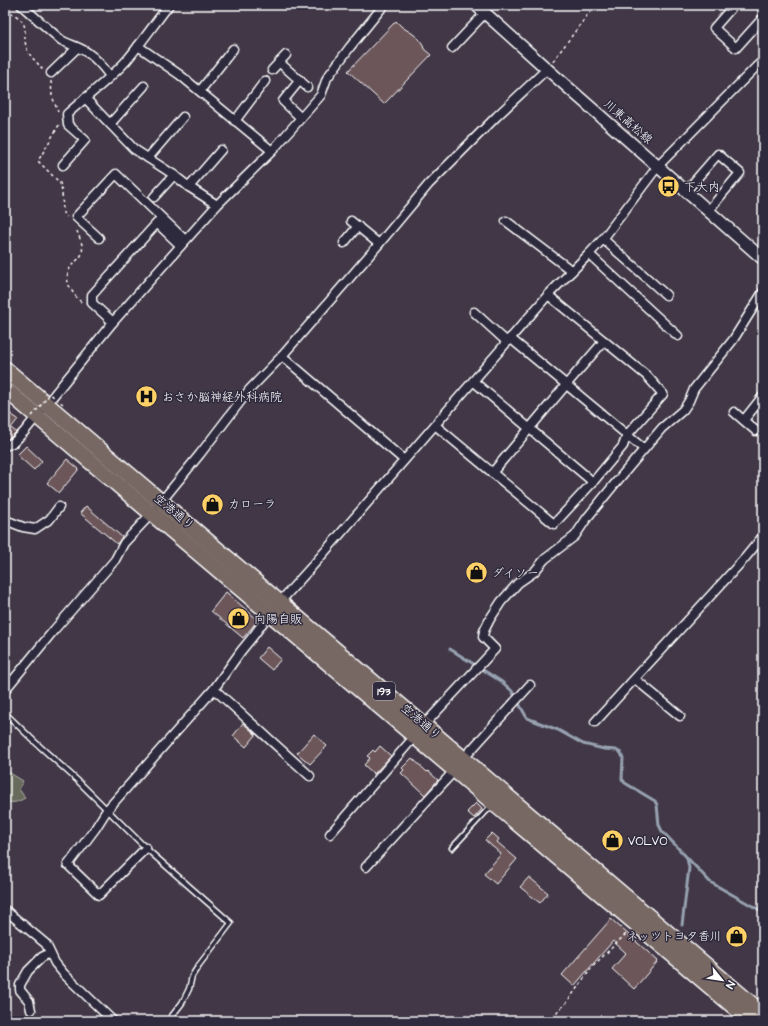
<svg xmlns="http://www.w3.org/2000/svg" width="768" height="1026" font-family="'Architects Daughter','Klee One',sans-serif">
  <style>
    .green { fill: #686a5b; stroke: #b4b4ad }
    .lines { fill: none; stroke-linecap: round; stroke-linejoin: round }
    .stream { stroke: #97a2b1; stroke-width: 3 }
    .building { fill: #6c565a; stroke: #fff }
    .lane-casing { stroke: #fff; stroke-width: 7 }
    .street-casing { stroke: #fff; stroke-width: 11 }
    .secondary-casing { stroke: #fff; stroke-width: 14 }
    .highway-casing { stroke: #fff; stroke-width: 18 }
    .path { stroke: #fff; stroke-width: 1.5; stroke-dasharray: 3 3; stroke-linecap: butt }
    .lane { stroke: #2f2a3d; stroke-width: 4 }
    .street { stroke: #2f2a3d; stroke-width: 8 }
    .secondary { stroke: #2f2a3d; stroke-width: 11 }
    .highway { stroke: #776864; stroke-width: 15 }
    .path-bridge { stroke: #fff; stroke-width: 1.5; stroke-dasharray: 3 3; stroke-linecap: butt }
    .labels { text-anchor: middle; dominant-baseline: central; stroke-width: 3; stroke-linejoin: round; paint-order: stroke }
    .shield { fill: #2f2a3d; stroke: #c1bfc5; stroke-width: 1 }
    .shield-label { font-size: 11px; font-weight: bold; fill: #fff }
    .street-label { font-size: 12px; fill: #fff; stroke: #2f2a3d }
    .poi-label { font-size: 12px; fill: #fff; stroke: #2f2a3d; text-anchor: start }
  </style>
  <rect width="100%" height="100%" fill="#413746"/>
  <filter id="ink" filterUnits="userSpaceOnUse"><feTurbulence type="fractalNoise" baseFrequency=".025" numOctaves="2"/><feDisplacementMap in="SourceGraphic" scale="8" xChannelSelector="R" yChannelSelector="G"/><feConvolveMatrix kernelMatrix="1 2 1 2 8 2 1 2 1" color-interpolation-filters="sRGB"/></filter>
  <g filter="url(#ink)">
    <path class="green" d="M5,770L23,781L19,789L25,798C18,802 13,804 5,801Z"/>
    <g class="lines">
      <g class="stream">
        <polyline points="450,649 502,682 512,691 527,718 558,730 583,744 604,749 616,750 621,753 623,758 622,779 625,783 655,801 657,805 659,825 662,831 710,882 763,912"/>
        <polyline points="682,925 689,868 687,858"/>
      </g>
    </g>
    <g class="building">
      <polygon points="396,21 402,27 413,34 419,39 422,43 424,49 431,55 384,104 348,71"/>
      <polygon points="9,413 18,419 11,428 16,432 11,437 8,439 5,436 5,418"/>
      <polygon points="26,446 42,461 34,470 17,455"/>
      <polygon points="67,459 79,469 59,493 47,483"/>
      <polygon points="86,506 122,537 117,544 80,513"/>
      <polygon points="226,592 258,620 243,638 211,611"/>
      <polygon points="267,647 281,659 272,670 258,658"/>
      <polygon points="243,723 256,735 246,747 233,736"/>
      <polygon points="314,734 327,746 310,764 297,753"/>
      <polygon points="380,746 391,756 374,774 364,765 370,758 367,756 373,750 375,752"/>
      <polygon points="412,758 427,772 428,771 438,780 425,795 401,773 404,770 402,768"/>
      <polygon points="476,803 482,809 474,818 467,812"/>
      <polygon points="492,833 499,839 497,842 517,859 496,884 484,874 501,854 485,840"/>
      <polygon points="529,877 548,893 540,903 520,887"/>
      <polygon points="611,919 658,961 634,989 612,969 626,953 613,941 574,986 562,975"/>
    </g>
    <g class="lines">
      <defs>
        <g id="lane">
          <polyline points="5,713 35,742 77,780 149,851 231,923 199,965 192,976 189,989 182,1003 168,1021"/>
          <polyline points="452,848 492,805"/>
        </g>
        <g id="street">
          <path d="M21,5L61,40C70,45 80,47 88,53C97,59 104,68 110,76"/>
          <polyline points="734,5 714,28 736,48 763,18"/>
          <polyline points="138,46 180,75 272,151"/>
          <polyline points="452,48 485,13"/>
          <polyline points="279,62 307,87"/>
          <polyline points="272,70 286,55"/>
          <polyline points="51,73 77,48"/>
          <polyline points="300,80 283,101 301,118"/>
          <polyline points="200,91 233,49"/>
          <polyline points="85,98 134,149 174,175 189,187 217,205"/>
          <polyline points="235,121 265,81"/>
          <polyline points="110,124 144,86"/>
          <polyline points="148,158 183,117"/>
          <path d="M63,165L85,140L68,125L67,114C87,96 109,80 127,60C142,42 155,23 169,5"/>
          <polyline points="189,187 221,150"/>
          <polyline points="686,191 718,154 740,173 708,211"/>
          <polyline points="154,197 174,175"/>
          <polyline points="351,221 379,244"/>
          <polyline points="506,221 572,271"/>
          <polyline points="99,238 76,217 116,174 185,240"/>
          <polyline points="603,239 666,295"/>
          <polyline points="344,243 358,226"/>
          <polyline points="589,254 678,336"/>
          <polyline points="474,312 507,342"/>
          <polyline points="113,322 92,303 92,295 157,223 180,245"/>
          <polyline points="510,338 644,449"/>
          <polyline points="282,356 404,460"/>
          <polyline points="473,381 593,482"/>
          <polyline points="734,412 756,431"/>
          <polyline points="744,420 763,396"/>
          <polyline points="435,425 554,524 593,482 623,446 627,435 663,394 647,376 548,295"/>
          <polyline points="5,446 14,442 24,432 113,322 217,205 272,151 321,95 327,78 350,47 384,5"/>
          <polyline points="492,473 566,385 604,341"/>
          <polyline points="5,520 23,527 35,529 50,519 59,507"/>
          <polyline points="635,679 680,716"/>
          <polyline points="214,689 310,776"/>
          <polyline points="5,690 54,630 115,560 124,543 152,513 200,454 250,389 282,356 379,244 429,184 497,116 547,69"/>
          <polyline points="595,722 745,558 763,536"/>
          <polyline points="424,725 495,649 483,637 484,631 490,619 501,602 518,583 534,572 545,559 575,536 587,518 613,486 662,428 683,410 689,401 694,389 733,340 763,292"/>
          <polyline points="463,759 530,685"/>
          <polyline points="330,834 415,736"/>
          <polyline points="146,848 99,895 68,865 95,829 107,810 214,689 241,651 254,635 270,613 315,563 548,295 589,254 603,239 658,166 756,67 763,61"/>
          <polyline points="366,867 455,770"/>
          <polyline points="5,910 46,944 55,963 64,974 113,1021"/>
          <polyline points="31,1010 29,1001 20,990 20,985 28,971 42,957 50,953"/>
        </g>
        <polyline id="secondary" points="476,5 547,69 763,259"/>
        <g id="highway">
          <polyline points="5,369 763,1014"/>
          <polyline points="5,389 751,1021"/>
        </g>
      </defs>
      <use href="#lane" class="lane-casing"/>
      <use href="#street" class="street-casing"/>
      <use href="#secondary" class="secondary-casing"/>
      <use href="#highway" class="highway-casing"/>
      <g class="path">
        <path d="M5,10C13,13 24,19 25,29C25,37 24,45 29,53C33,60 39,63 43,71"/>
        <polyline points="553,61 595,5"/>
        <polyline points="51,81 52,96 58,112"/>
        <polyline points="59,125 38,161 60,183 62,192 63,213 67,217"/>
        <path d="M77,231C79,237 84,246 82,252C82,257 76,261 73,264C60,279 72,293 83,304"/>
        <polyline points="548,1021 567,1002 593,966 628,932"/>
      </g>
      <use href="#lane" class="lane"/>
      <use href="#street" class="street"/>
      <use href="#secondary" class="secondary"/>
      <use href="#highway" class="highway"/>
      <polyline class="path-bridge" points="32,416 50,394 63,404"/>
    </g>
  </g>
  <defs>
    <symbol id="bus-disc" viewBox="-11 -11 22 22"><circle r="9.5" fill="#ffd166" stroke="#2f2a3d"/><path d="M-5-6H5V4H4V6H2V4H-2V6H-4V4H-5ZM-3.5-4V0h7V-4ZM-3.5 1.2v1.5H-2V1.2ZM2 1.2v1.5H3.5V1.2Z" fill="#111"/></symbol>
    <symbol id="hospital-disc" viewBox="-11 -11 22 22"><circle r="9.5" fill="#ffd166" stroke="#2f2a3d"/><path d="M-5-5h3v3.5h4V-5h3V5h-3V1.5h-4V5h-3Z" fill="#111"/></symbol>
    <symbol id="shop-disc" viewBox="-11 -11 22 22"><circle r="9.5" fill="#ffd166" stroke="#2f2a3d"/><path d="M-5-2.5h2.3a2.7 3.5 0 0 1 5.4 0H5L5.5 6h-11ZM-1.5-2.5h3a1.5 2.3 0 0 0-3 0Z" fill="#111"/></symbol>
  </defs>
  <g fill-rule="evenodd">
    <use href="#bus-disc" x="656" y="174" width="25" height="25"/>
    <use href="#hospital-disc" x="134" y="384" width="25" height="25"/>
    <use href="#shop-disc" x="200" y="492" width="25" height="25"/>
    <use href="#shop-disc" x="464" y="560" width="25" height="25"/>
    <use href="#shop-disc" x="226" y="606" width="25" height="25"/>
    <use href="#shop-disc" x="600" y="828" width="25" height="25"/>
    <use href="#shop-disc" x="724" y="924" width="25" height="25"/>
  </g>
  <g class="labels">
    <rect class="shield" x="373" y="682" width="22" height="18" rx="3"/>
    <g class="shield-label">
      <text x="384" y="691">193</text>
    </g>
    <g class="street-label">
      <text transform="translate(628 122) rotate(41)">川東高松線</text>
      <text transform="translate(174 512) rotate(40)">空港通り</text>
      <text transform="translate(421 722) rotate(41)">空港通り</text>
    </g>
    <g class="poi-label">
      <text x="684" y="187">下大内</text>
      <text x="162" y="397">おさか脳神経外科病院</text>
      <text x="228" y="504">カローラ</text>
      <text x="492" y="573">ダイソー</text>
      <text x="254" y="619">向陽自販</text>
      <text x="628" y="841">VOLVO</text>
      <text x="722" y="936" text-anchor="end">ネッツトヨタ香川</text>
    </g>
  </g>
  <rect width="768" height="1026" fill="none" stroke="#2f2a3d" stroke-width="20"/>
  <rect x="10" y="10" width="748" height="1006" fill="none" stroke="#fff" stroke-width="1.5" filter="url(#ink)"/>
  <g transform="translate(722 980) rotate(120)" stroke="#2f2a3d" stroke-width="3" paint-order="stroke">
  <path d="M0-3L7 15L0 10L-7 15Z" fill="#ffffff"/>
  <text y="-6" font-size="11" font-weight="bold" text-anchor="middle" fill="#ffffff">N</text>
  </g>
</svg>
